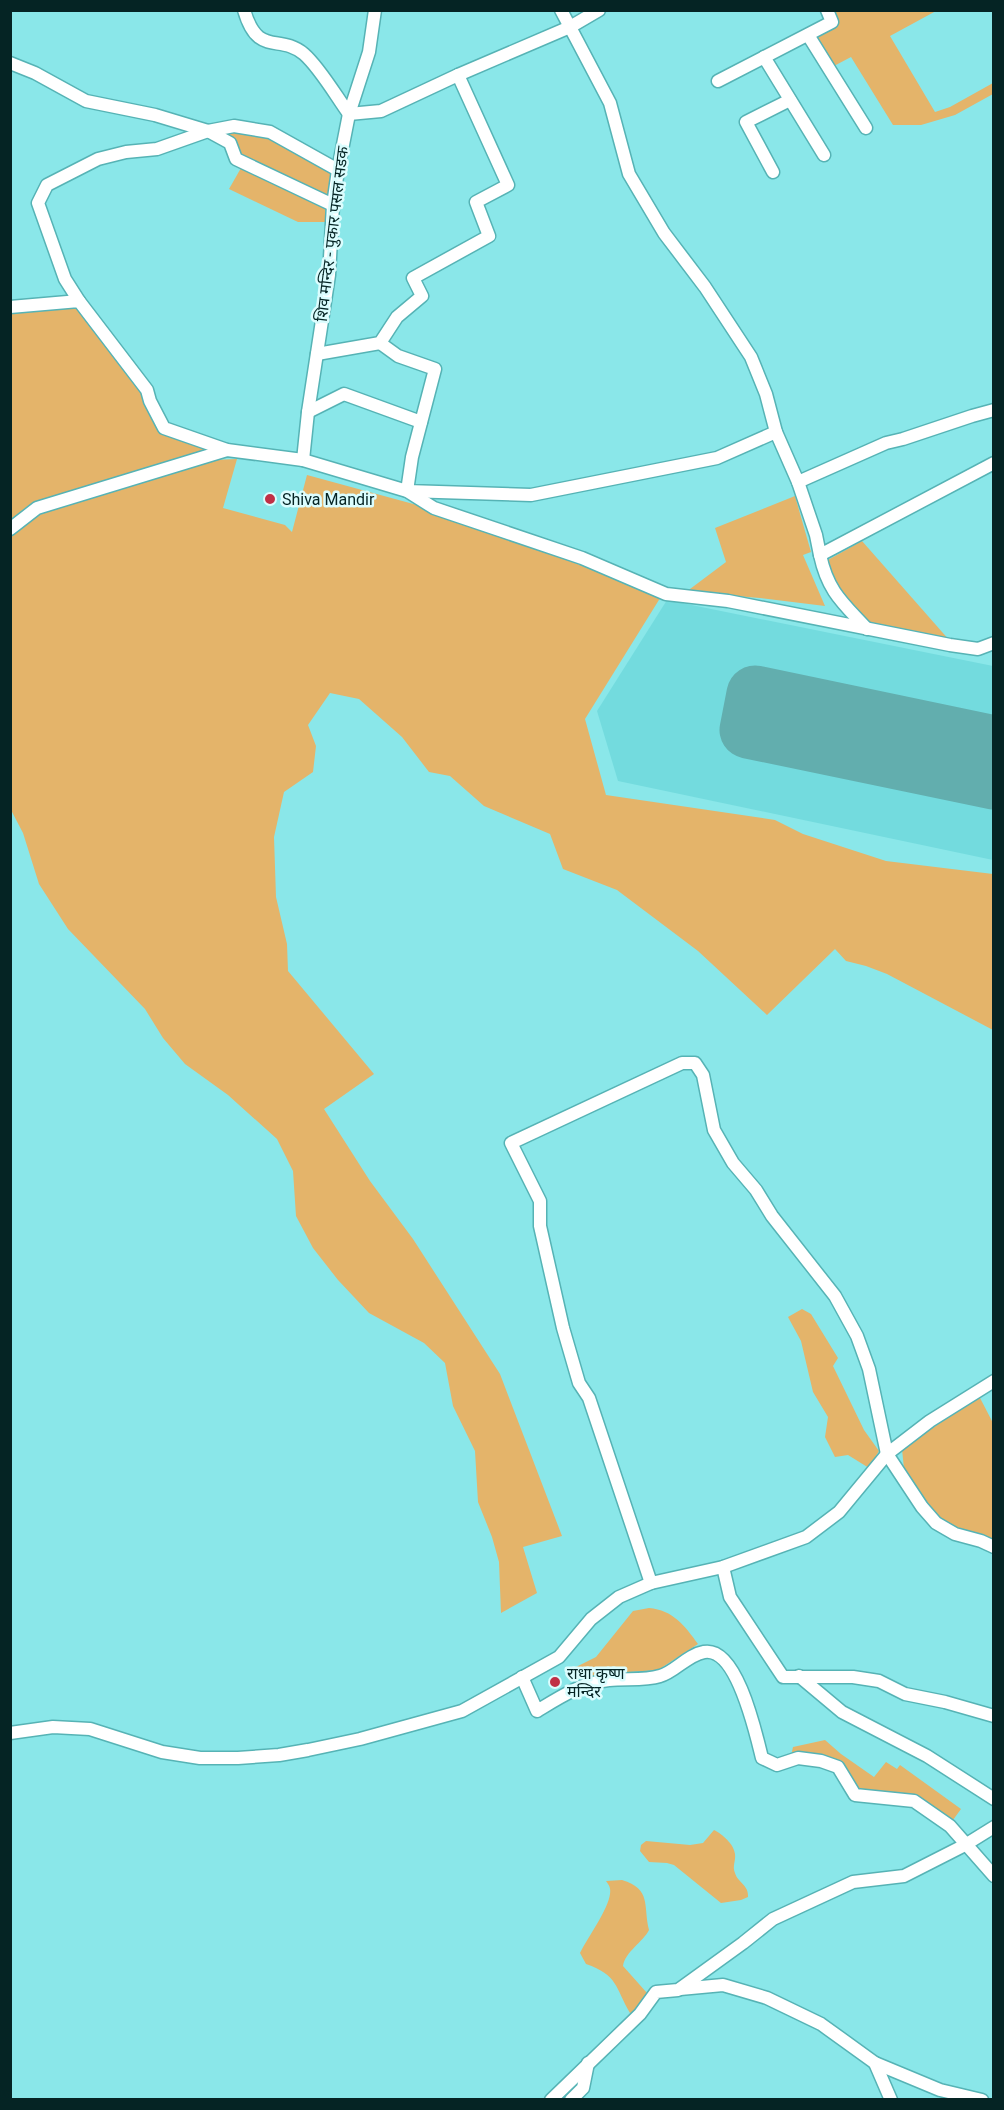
<svg xmlns="http://www.w3.org/2000/svg" width="1004" height="2110" font-family="Roboto,'Noto Sans Devanagari',sans-serif">
  <style>
    .built { fill: #73dbde }
    .green { fill: #e4b46a }
    .lines { fill: none; stroke-linecap: round; stroke-linejoin: round }
    .runway { stroke: #62aeae; stroke-width: 57 }
    .minor-casing { stroke: #56b3b5; stroke-width: 15 }
    .minor { stroke: #fff; stroke-width: 12 }
    .poi-dot { fill: #c03046; stroke: #dbfdfe; stroke-width: 2 }
    .labels { text-anchor: middle; dominant-baseline: central; stroke-width: 5; stroke-linejoin: round; paint-order: stroke }
    .street-label { font-size: 16px; fill: #052424; stroke: #dbfdfe }
    .poi-label { font-size: 16px; fill: #052424; stroke: #dbfdfe; text-anchor: start }
  </style>
  <rect width="100%" height="100%" fill="#8ae7e9"/>
  <polygon class="built" points="667,600 993,666 993,860 618,781 597,711"/>
  <g class="green">
    <polygon points="831,11 936,11 890,36 935,112 950,107 993,83 993,94 955,115 921,125 893,125 851,57 832,67 815,37 838,24"/>
    <polygon points="234,129 268,135 331,169 327,199 240,158 219,133"/>
    <polygon points="241,168 325,204 325,222 298,222 229,189"/>
    <polygon points="78,306 144,395 162,430 213,449 28,506 11,519 11,310"/>
    <polygon points="237,459 223,508 285,525 292,532 307,475 417,505 662,595 585,719 606,795 775,820 803,834 886,861 993,874 993,1030 887,974 866,966 846,961 835,949 767,1015 698,951 617,890 563,869 550,834 484,806 450,776 429,772 402,737 359,699 330,693 308,725 316,746 313,772 284,792 274,837 276,897 287,944 288,971 374,1074 324,1109 370,1181 413,1239 500,1374 562,1536 523,1547 537,1593 501,1613 499,1562 492,1537 478,1502 475,1451 453,1406 445,1363 424,1343 369,1313 338,1280 313,1248 296,1216 293,1171 277,1139 228,1095 185,1064 163,1038 145,1009 68,929 39,884 23,833 11,810 10,535 42,512 213,460"/>
    <polygon points="795,496 811,552 803,555 825,606 760,598 686,592 726,562 715,528"/>
    <polygon points="862,541 950,641 875,628 839,593 826,561"/>
    <polygon points="802,1309 811,1314 838,1358 833,1366 864,1430 879,1451 869,1468 848,1455 835,1457 825,1437 828,1417 813,1392 801,1341 788,1317"/>
    <polygon points="979,1396 993,1423 993,1541 949,1526 923,1503 904,1469 902,1449"/>
    <path d="M649,1608C673,1610 685,1626 698,1644L658,1670L600,1674L583,1679L576,1667L596,1657L633,1611Z"/>
    <polygon points="825,1740 841,1754 874,1777 886,1762 897,1769 900,1765 961,1809 950,1824 915,1799 857,1793 843,1767 791,1756 793,1747"/>
    <path d="M714,1830C722,1834 734,1844 735,1854C736,1861 732,1866 735,1873C738,1883 749,1885 748,1897L741,1900L721,1903L674,1865L667,1863L649,1862L640,1851L641,1845L646,1841L690,1845L703,1843Z"/>
    <path d="M622,1880C652,1889 643,1906 649,1930C643,1942 625,1952 623,1966L647,1993L635,2011L630,2013C615,1987 618,1975 586,1964L580,1953C588,1937 608,1910 610,1894C611,1888 609,1885 606,1881Z"/>
  </g>
  <g class="lines">
    <polyline class="runway" points="994,744 755,694 748,730 994,781"/>
    <defs>
      <g id="minor">
        <path d="M244,10C258,58 279,33 304,54C320,68 336,96 349,114L381,111L458,75L570,27L599,10"/>
        <polyline points="561,10 610,103 629,174 664,233 705,287 751,357 766,394 776,432 798,482 816,535 820,555 994,463"/>
        <polyline points="808,35 866,128"/>
        <polyline points="764,57 824,155"/>
        <polyline points="10,63 35,73 86,101 155,115 208,131 230,143 236,159 333,205"/>
        <polyline points="718,81 832,22 827,10"/>
        <polyline points="773,172 746,122 790,100"/>
        <polyline points="79,301 65,279 38,203 47,185 98,159 126,152 157,149 208,131 234,126 270,132 338,170"/>
        <polyline points="10,307 79,301 147,390 150,401 164,428 227,450 303,460 407,491 434,508 582,558 666,594 728,601 950,645 978,649 994,643"/>
        <polyline points="380,343 398,356 435,369 412,457 407,491 531,495 717,458 776,432"/>
        <polyline points="317,354 380,343 397,317 422,296 413,278 489,236 476,202 508,185 458,75"/>
        <polyline points="308,412 344,394 421,422"/>
        <polyline points="303,460 308,412 329,275 333,205 338,170 349,114 369,52 375,10"/>
        <polyline points="798,482 886,443 903,439 972,416 994,410"/>
        <polyline points="10,529 37,508 227,450"/>
        <path d="M820,555C828,592 843,603 867,629"/>
        <polyline points="723,1567 730,1597 783,1677 853,1677 879,1681 905,1694 945,1702 994,1716"/>
        <polyline points="651,1583 589,1398 579,1383 563,1328 540,1226 540,1201 511,1143 682,1063 695,1063 703,1075 714,1130 733,1163 756,1190 772,1216 835,1296 857,1336 869,1369 887,1454 922,1507 936,1523 955,1534 981,1541 994,1547"/>
        <polyline points="799,1676 842,1712 927,1756 994,1799"/>
        <path d="M522,1677L537,1711C560,1697 581,1683 609,1680C625,1678 644,1681 660,1676C675,1672 687,1655 704,1652C737,1646 756,1734 762,1758L777,1765L798,1758L821,1761L838,1767L855,1795L914,1801L950,1826L994,1876"/>
        <polyline points="10,1733 53,1727 90,1729 162,1752 200,1758 238,1758 279,1755 308,1750 360,1739 462,1711 559,1657 591,1619 619,1597 651,1583 723,1567 806,1537 839,1512 887,1454 930,1421 994,1381"/>
        <polyline points="680,1989 723,1985 767,1998 821,2024 875,2063 940,2090 982,2100"/>
        <polyline points="875,2063 891,2100"/>
        <polyline points="551,2100 640,2014 656,1992 678,1990 743,1943 773,1919 853,1882 904,1876 965,1845 994,1827"/>
        <polyline points="571,2100 583,2088 588,2063"/>
      </g>
    </defs>
    <use href="#minor" class="minor-casing"/>
    <use href="#minor" class="minor"/>
  </g>
  <g class="poi-dot">
    <circle cx="270" cy="499" r="6"/>
    <circle cx="555" cy="1682" r="6"/>
  </g>
  <g class="labels">
    <g class="street-label">
      <text transform="translate(332 234) rotate(-83)">शिव मन्दिर - पुकार पसल सडक</text>
    </g>
    <g class="poi-label">
      <text x="282" y="499">Shiva Mandir</text>
      <text x="567" y="1673">राधा कृष्ण<tspan x="567" dy="18">मन्दिर</tspan></text>
    </g>
  </g>
  <rect width="1004" height="2110" fill="none" stroke="#052424" stroke-width="24"/>
</svg>
